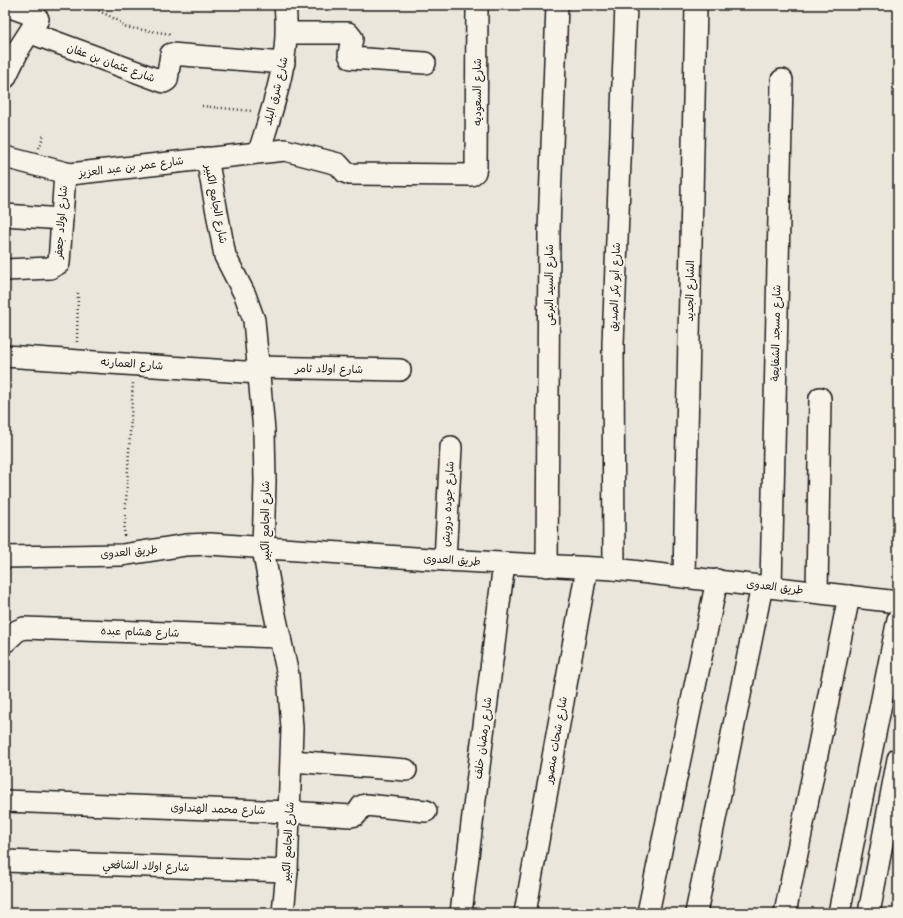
<svg xmlns="http://www.w3.org/2000/svg" width="903" height="918" font-family="'Comic Neue','Playpen Sans Arabic',sans-serif">
  <style>
    .lines { fill: none; stroke-linecap: round; stroke-linejoin: round }
    .street-casing { stroke: #1c1c1c; stroke-width: 24 }
    .path { stroke: #1c1c1c; stroke-width: 2.5; stroke-dasharray: 1 3; stroke-linecap: butt }
    .street { stroke: #f7f3e8; stroke-width: 21 }
    .labels { text-anchor: middle; dominant-baseline: central; stroke-width: 4; stroke-linejoin: round; paint-order: stroke }
    .street-label { font-size: 11px; fill: #1c1c1c; stroke: #f7f3e8 }
  </style>
  <rect width="100%" height="100%" fill="#eae6dc"/>
  <filter id="ink" filterUnits="userSpaceOnUse"><feTurbulence type="fractalNoise" baseFrequency=".025" numOctaves="2"/><feDisplacementMap in="SourceGraphic" scale="8" xChannelSelector="R" yChannelSelector="G"/><feConvolveMatrix kernelMatrix="1 2 1 2 8 2 1 2 1" color-interpolation-filters="sRGB"/></filter>
  <g filter="url(#ink)">
    <g class="lines">
      <defs>
        <g id="street">
          <polyline points="31,33 164,82 167,80 171,54 284,63"/>
          <polyline points="287,33 348,33 352,38 349,54 351,58 425,63"/>
          <polyline points="5,78 20,47 38,19 35,16 5,5"/>
          <path d="M259,152C274,103 291,58 285,5"/>
          <polyline points="5,157 70,174 285,150 338,164 345,172 350,174 471,175 475,172 476,167 477,5"/>
          <polyline points="207,158 225,256 245,295 254,320 264,431 265,481 263,549 274,610 288,675 292,728 287,871 283,913"/>
          <polyline points="5,215 62,219"/>
          <polyline points="5,270 50,268 59,263 65,173"/>
          <polyline points="5,356 259,373"/>
          <polyline points="258,367 400,370"/>
          <polyline points="5,557 122,555 186,545 210,544 445,560 614,569 898,602"/>
          <polyline points="445,560 451,447"/>
          <polyline points="547,566 549,231 557,5"/>
          <polyline points="614,569 613,344 626,5"/>
          <polyline points="684,576 696,5"/>
          <polyline points="771,587 782,80"/>
          <polyline points="817,592 820,398"/>
          <polyline points="5,642 17,631 24,628 280,637"/>
          <polyline points="292,761 406,770"/>
          <polyline points="5,801 289,812 351,816 356,815 362,806 366,805 426,811"/>
          <polyline points="5,861 287,871"/>
          <polyline points="461,913 504,563"/>
          <polyline points="525,913 587,568"/>
          <polyline points="648,913 717,580"/>
          <polyline points="696,913 762,586"/>
          <polyline points="785,913 849,596"/>
          <polyline points="839,913 898,619"/>
          <polyline points="869,913 898,759"/>
        </g>
      </defs>
      <use href="#street" class="street-casing"/>
      <g class="path">
        <polyline points="88,5 119,21 124,27 171,34"/>
        <polyline points="202,106 252,111"/>
        <polyline points="39,148 44,134"/>
        <polyline points="77,342 78,292"/>
        <polyline points="124,536 133,383"/>
      </g>
      <use href="#street" class="street"/>
    </g>
  </g>
  <g class="labels">
    <g class="street-label">
      <text transform="translate(111 63) rotate(20)">شارع عثمان بن عفان</text>
      <text transform="translate(276 91) rotate(-76)">شارع شرق البلد</text>
      <text transform="translate(477 92) rotate(-90)">شارع السعوديه</text>
      <text transform="translate(131 167) rotate(-7)">شارع عمر بن عبد العزيز</text>
      <text transform="translate(216 204) rotate(79)">شارع الجامع الكبير</text>
      <text transform="translate(61 222) rotate(-86)">شارع اولاد جعفر</text>
      <text transform="translate(549 285) rotate(-90)">شارع السيد البرعى</text>
      <text transform="translate(615 287) rotate(-88)">شارع أبو بكر الصديق</text>
      <text transform="translate(690 291) rotate(-89)">الشارع الجديد</text>
      <text transform="translate(776 333) rotate(-89)">شارع مسجد الشفايعة</text>
      <text transform="translate(132 364) rotate(4)">شارع العمارنه</text>
      <text transform="translate(329 369) rotate(1)">شارع اولاد تامر</text>
      <text transform="translate(448 504) rotate(-87)">شارع جوده درويش</text>
      <text transform="translate(265 521) rotate(-90)">شارع الجامع الكبير</text>
      <text transform="translate(129 552) rotate(-5)">طريق العدوى</text>
      <text transform="translate(452 560) rotate(3)">طريق العدوى</text>
      <text transform="translate(775 587) rotate(7)">طريق العدوى</text>
      <text transform="translate(140 632) rotate(2)">شارع هشام عبده</text>
      <text transform="translate(483 738) rotate(-83)">شارع رمضان خلف</text>
      <text transform="translate(556 740) rotate(-80)">شارع شحات منصور</text>
      <text transform="translate(218 809) rotate(2)">شارع محمد الهنداوى</text>
      <text transform="translate(288 842) rotate(-87)">شارع الجامع الكبير</text>
      <text transform="translate(146 866) rotate(2)">شارع اولاد الشافعي</text>
    </g>
  </g>
  <rect width="903" height="918" fill="none" stroke="#f7f3e8" stroke-width="20"/>
  <rect x="10" y="10" width="883" height="898" fill="none" stroke="#1c1c1c" stroke-width="1.5" filter="url(#ink)"/>
</svg>
